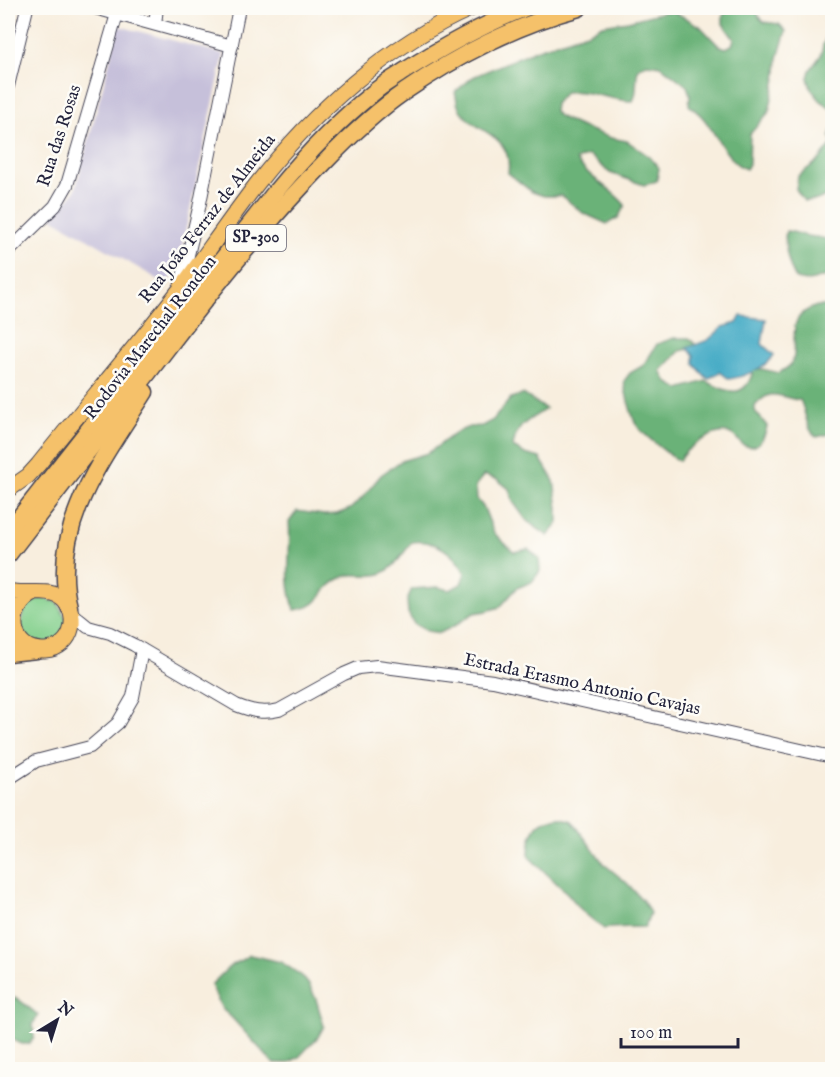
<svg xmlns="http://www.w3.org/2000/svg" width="840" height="1077" font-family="'IM FELL English',serif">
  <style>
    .industrial { fill: #c6c0da }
    .green { fill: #84d08d; stroke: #537964; stroke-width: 1.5 }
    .forest { fill: #6bb278; stroke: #466a5a; stroke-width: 1.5 }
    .water { fill: #47acc6; stroke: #346780; stroke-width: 1.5 }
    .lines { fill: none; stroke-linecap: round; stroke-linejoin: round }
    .minor-casing { stroke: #424153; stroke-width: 14 }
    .major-casing { stroke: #424153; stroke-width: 17 }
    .highway-casing { stroke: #424153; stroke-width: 19 }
    .minor { stroke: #fff; stroke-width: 12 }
    .major { stroke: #f5c16b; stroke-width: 15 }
    .highway { stroke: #f5c16b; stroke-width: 16 }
    .labels { text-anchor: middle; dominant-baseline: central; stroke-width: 5; stroke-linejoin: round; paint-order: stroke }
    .shield { fill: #fdfcf7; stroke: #646373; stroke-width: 1.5 }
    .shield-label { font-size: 16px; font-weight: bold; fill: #22223b }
    .street-label { font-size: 18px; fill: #22223b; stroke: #fdfcf7 }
  </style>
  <rect width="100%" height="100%" fill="#fdfcf7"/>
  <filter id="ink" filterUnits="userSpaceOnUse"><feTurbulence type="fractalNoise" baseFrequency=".0167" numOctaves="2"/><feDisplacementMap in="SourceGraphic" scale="12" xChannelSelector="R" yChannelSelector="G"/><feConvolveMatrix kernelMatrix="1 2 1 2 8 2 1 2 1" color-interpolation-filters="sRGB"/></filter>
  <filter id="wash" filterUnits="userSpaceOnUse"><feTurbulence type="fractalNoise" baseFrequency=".008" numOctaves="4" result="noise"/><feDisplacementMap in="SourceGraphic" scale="24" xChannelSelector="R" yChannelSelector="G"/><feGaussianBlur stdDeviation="1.35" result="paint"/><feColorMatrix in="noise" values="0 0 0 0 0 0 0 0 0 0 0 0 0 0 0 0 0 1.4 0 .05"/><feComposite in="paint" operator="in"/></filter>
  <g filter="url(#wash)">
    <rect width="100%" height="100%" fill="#f8eede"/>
    <polygon class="industrial" points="119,26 224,54 177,269 166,284 52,218 75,191"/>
    <polygon class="green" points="41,598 57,602 67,620 60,640 34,645 20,629 26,604"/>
    <g class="forest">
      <path d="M731,8H756L759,17L764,22L779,24L786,31L778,58L777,74L769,112L750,134L749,164L746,169C728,164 715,131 703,118C699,113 693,109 689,105L690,95L687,86L661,66L647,64L639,67C634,78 639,91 633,101C609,101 590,89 565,92L555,104L554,112L562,118L577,125L611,138L627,141L650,157L659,168L657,181L644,185L610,173L589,155L576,160C589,178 611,188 625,205L618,218L607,224L583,213L562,196H544L532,192L508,173C514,131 472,135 458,106C457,102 456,96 455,92L473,77L538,49L590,32L602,25L628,21L663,12L673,11L700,26L718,45L726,48L732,45L734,39L723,24V15Z"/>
      <polygon points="824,8 832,8 832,110 820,100 811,89 808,78 810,70 821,55 823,45 831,27"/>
      <polygon points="832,129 832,193 817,200 804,201 796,189 798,176 819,160 832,144 830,135"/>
      <path d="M786,231C794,231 800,235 807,236C817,238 824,236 832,242V275C817,277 812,284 796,279C789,267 783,245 786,231Z"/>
      <path d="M817,306H832V401L829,406L832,412V431L829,434L817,437C806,431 806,411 800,400C778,398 772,386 755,406V411L767,426C765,436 759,450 746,446C740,444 737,437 731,434C716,427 685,448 679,461C671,457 643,434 638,427C632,420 625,391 624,381L630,373L644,365L657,344L674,338H689L696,345L694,348L680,351L661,371L667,382L679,389L706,381C726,392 746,401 753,370L762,369L779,373C783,370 788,368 791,364C802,347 780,317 817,306Z"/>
      <path d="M523,394L546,409C528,421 516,424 513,447L525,454L540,458L554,481L558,508V523L548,536L527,521L513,502L509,489L498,480L484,475L476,486L477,499L484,508L494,533L514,552L528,549L539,558L540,571L532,582L517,588L500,607L487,611L474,613L454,626L440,633L427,631L414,624L408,613L407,600L412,589L438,587L450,590L461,584L465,573C454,553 436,539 412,542C402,554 393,573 375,575C362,577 353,571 339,579C318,590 323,607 295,610C283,579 292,553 289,522L297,511L324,515L337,514L350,509L362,498L381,475L401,461L428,453L457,432L469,427L482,426L493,420L511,398Z"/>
      <path d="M558,817L572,821L604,864L627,883L644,902L650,913L645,927C631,928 618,926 604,929L583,912L568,894L529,857C529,844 531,828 543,821C547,819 554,818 558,817Z"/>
      <polygon points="250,955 281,962 302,976 309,985 316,999 324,1026 318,1037 299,1057 288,1063 273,1063 232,1018 222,1009 211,985 229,967"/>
      <polygon points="8,997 18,999 38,1015 33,1024 34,1038 29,1044 22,1044 8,1038"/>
    </g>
    <path class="water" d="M741,316L766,319L762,344L774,355C766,368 743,377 729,379L720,372L708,379L694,364V355L687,348L708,340L723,327L737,323Z"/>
  </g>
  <g filter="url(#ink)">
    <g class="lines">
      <defs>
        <g id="minor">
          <polyline points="95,8 232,46"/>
          <polyline points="155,24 157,8"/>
          <polyline points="8,86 27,8"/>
          <polyline points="8,252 55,206 67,185 117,14"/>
          <polyline points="181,285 199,208 239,8"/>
          <path d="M72,614L88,627L110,633L134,645L236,705C251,711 263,714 279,710L344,674L358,668L377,666L493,681L832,757"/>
          <polyline points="8,779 36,761 90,747 118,723 133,697 142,650"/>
        </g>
        <g id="major">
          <path d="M8,490L28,476L38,465C85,406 135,348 181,288C206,254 230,219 256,185C313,112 387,45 472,8"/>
          <path d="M8,591C24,595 46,589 58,596C82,610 74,649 45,650C10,652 4,608 35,593"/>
        </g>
        <g id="highway">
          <path d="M8,532L276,191C305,156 337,122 373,93C382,85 393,79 403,72C442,47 482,25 525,8"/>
          <path d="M8,555C60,487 113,419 165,351C215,286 266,222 323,164C348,138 375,112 404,92C456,56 518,24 579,8"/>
          <path d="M69,607C49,526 104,457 145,392"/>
          <polyline points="8,653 37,650"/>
        </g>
      </defs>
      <use href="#minor" class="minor-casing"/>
      <use href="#major" class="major-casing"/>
      <use href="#highway" class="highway-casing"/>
      <use href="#minor" class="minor"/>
      <use href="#major" class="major"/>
      <use href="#highway" class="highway"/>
    </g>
  </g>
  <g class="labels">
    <rect class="shield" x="226" y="225" width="60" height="26" rx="4.5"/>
    <g class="shield-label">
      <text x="256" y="238">SP-300</text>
    </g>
    <g class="street-label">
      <text transform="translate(60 136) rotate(-72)">Rua das Rosas</text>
      <text transform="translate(208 219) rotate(-52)">Rua João Ferraz de Almeida</text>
      <text transform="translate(151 338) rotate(-52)">Rodovia Marechal Rondon</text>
      <text transform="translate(582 685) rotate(12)">Estrada Erasmo Antonio Cavajas</text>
    </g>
  </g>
  <rect width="840" height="1077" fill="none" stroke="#fdfcf7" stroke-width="30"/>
  <g transform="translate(57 1020) rotate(38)" stroke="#fdfcf7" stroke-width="4.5" paint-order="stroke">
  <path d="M0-4.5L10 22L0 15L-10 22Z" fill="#22223b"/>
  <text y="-9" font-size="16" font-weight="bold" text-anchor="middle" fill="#22223b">N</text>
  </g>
  <path d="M621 1038v9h117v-9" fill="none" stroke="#22223b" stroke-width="3"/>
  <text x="630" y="1038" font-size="18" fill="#22223b" stroke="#fdfcf7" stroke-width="4.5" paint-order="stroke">100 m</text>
</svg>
